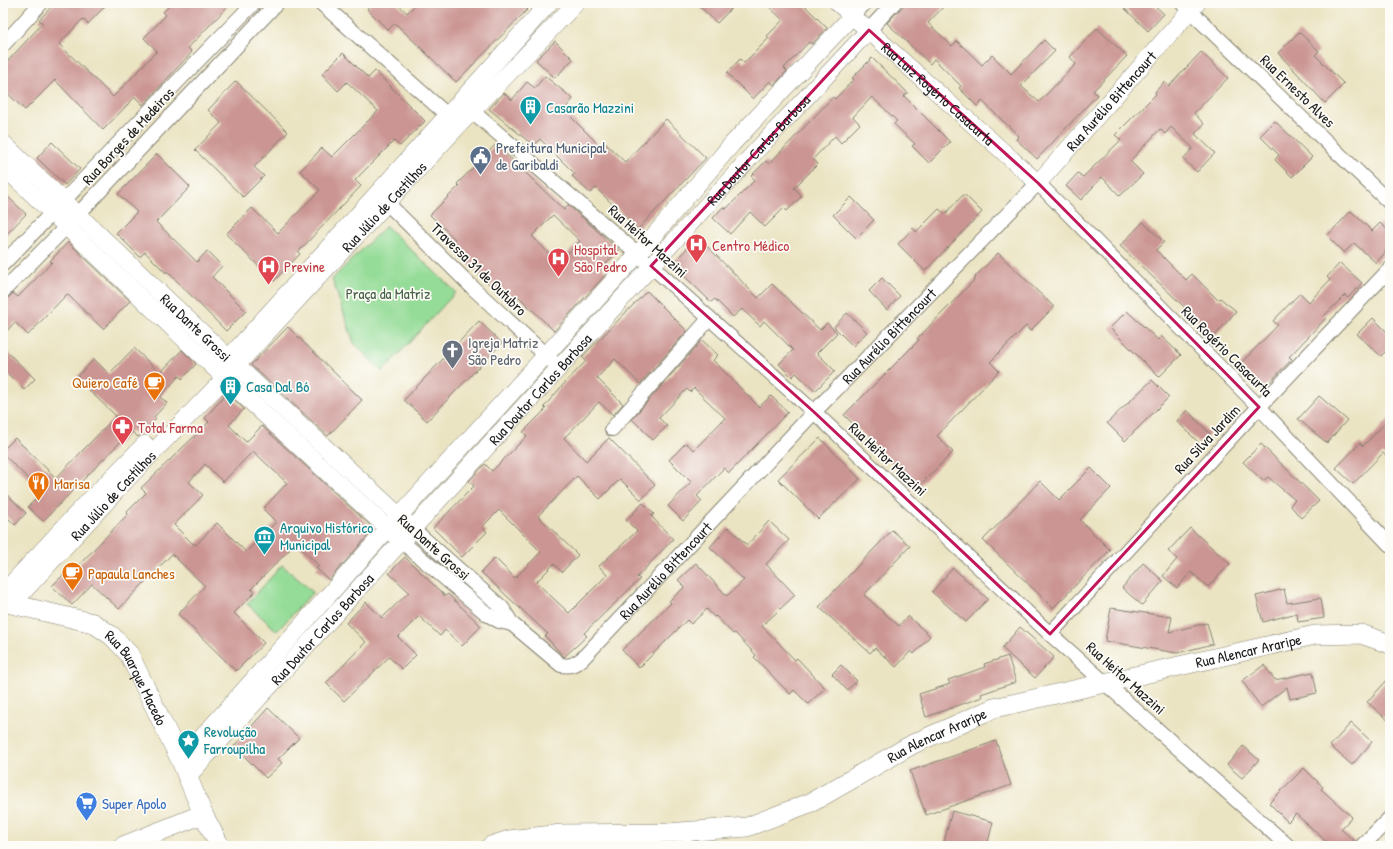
<svg xmlns="http://www.w3.org/2000/svg" width="1393" height="849" font-family="'Patrick Hand',sans-serif">
  <style>
    .green { fill: #94dc97; stroke: #587c5a }
    .building { fill: #cb9593; fill-rule: evenodd }
    .lines { fill: none; stroke-linecap: round; stroke-linejoin: round }
    .minor-casing { stroke: #848070; stroke-width: 16 }
    .tertiary-casing { stroke: #848070; stroke-width: 18 }
    .secondary-casing { stroke: #848070; stroke-width: 20 }
    .minor { stroke: #fff; stroke-width: 14 }
    .tertiary { stroke: #fff; stroke-width: 17 }
    .secondary { stroke: #fff; stroke-width: 19 }
    .marked { fill: none; stroke: #c2185b; stroke-width: 3; stroke-linejoin: round }
    .labels { text-anchor: middle; dominant-baseline: central; stroke-width: 3.5; stroke-linejoin: round; paint-order: stroke }
    .street-label { font-size: 15px; fill: #1c1c1c; stroke: #fdfcf7 }
    .culture-label { font-size: 15px; fill: #0d838f; stroke: #fdfcf7; text-anchor: start }
    .service-label { font-size: 15px; fill: #4e5e75; stroke: #fdfcf7; text-anchor: start }
    .health-label { font-size: 15px; fill: #be3a42; stroke: #fdfcf7; text-anchor: start }
    .park-label { font-size: 15px; fill: #465f47; stroke: #fdfcf7 }
    .worship-label { font-size: 15px; fill: #5b616d; stroke: #fdfcf7; text-anchor: start }
    .food-label { font-size: 15px; fill: #c56008; stroke: #fdfcf7; text-anchor: start }
    .shop-label { font-size: 15px; fill: #366cbe; stroke: #fdfcf7; text-anchor: start }
  </style>
  <rect width="100%" height="100%" fill="#fdfcf7"/>
  <filter id="ink" filterUnits="userSpaceOnUse"><feTurbulence type="fractalNoise" baseFrequency=".025" numOctaves="2"/><feDisplacementMap in="SourceGraphic" scale="8" xChannelSelector="R" yChannelSelector="G"/><feConvolveMatrix kernelMatrix="1 2 1 2 8 2 1 2 1" color-interpolation-filters="sRGB"/></filter>
  <filter id="wash" filterUnits="userSpaceOnUse"><feTurbulence type="fractalNoise" baseFrequency=".012" numOctaves="4" result="noise"/><feDisplacementMap in="SourceGraphic" scale="16" xChannelSelector="R" yChannelSelector="G"/><feGaussianBlur stdDeviation="0.9" result="paint"/><feColorMatrix in="noise" values="0 0 0 0 0 0 0 0 0 0 0 0 0 0 0 0 0 1.4 0 .05"/><feComposite in="paint" operator="in"/></filter>
  <g filter="url(#wash)">
    <rect width="100%" height="100%" fill="#ebe4c3"/>
    <g class="green">
      <polygon points="386,226 456,292 382,372 354,343 332,279"/>
      <polygon points="282,565 313,592 277,631 247,604"/>
    </g>
    <g id="blocks">
      <g class="building">
        <polygon points="55,3 108,3 88,24 83,19 59,44 113,97 157,51 144,38 166,15 163,12 172,3 231,3 188,48 192,52 143,105 135,97 103,130 55,80 25,110 3,89 3,66 43,23 39,20"/>
        <polygon points="372,3 396,3 407,13 417,3 522,3 528,9 456,82 395,23 388,30 367,9"/>
        <polygon points="696,3 737,3 717,23"/>
        <polygon points="765,3 802,3 827,28 812,44 809,42 784,68 787,71 774,85 770,81 753,99 727,73 740,59 744,63 769,38 767,36 783,20"/>
        <polygon points="906,3 947,3 928,23 952,46 957,41 982,65 992,55 1011,74 1044,40 1055,51 1021,86 1039,102 1076,64 1070,57 1097,28 1127,56 1093,91 1097,95 1037,159 1016,139 1019,136 982,101 977,106 959,88 961,86 934,59 930,64 887,23"/>
        <polygon points="1119,3 1152,3 1164,14 1148,31"/>
        <polygon points="1299,32 1319,51 1315,55 1344,84 1325,103 1278,53"/>
        <polygon points="555,41 573,59 555,78 536,60"/>
        <polygon points="1201,52 1228,78 1194,113 1204,124 1195,134 1215,153 1197,172 1183,159 1193,148 1171,127 1165,134 1160,129 1130,161 1143,174 1120,196 1102,177 1081,200 1066,186 1078,173 1083,177 1121,140 1115,135 1156,94 1155,92 1164,82 1169,86"/>
        <polygon points="343,53 368,78 375,71 425,121 400,146 394,141 355,180 361,186 298,252 300,254 274,281 226,234 252,208 278,233 320,190 300,171 322,148 332,157 378,111 347,82 338,91 322,74"/>
        <polygon points="872,58 908,93 904,96 950,142 929,163 912,146 915,144 894,124 897,121 872,97 853,117 860,124 841,143 835,136 813,159 818,164 794,188 802,196 787,211 784,208 765,227 750,212 730,234 713,218 723,207 726,209 755,180 751,176 766,161 769,164 833,97 835,99 854,79 852,78"/>
        <polygon points="545,76 573,99 564,110 601,147 605,143 625,162 666,119 706,158 638,229 596,188 590,193 572,176 575,174 540,139 534,146 489,109 504,93 512,100 527,82 535,88"/>
        <polygon points="236,81 288,132 254,167 264,176 243,197 195,150 221,123 208,110"/>
        <polygon points="1275,121 1312,157 1292,177 1275,160 1279,155 1260,136"/>
        <polygon points="52,142 80,169 65,185 37,158"/>
        <path d="M496,144L564,210L568,205L619,250L602,268L607,273L554,331L518,296L511,304L488,283L449,245L455,239L430,215L459,186L457,184ZM553,215L580,241L558,263L532,236Z"/>
        <polygon points="157,154 190,187 156,222 197,262 207,251 222,266 212,277 246,311 226,331 167,271 166,273 145,252 140,257 116,233 137,212 118,194"/>
        <polygon points="3,192 26,214 3,238"/>
        <polygon points="964,194 982,212 925,271 898,244 913,228 916,232 939,209 945,214"/>
        <polygon points="851,197 874,220 856,238 833,215"/>
        <polygon points="1351,211 1372,231 1380,223 1390,232 1390,247 1376,263 1354,243 1344,253 1327,236"/>
        <polygon points="1143,222 1164,242 1156,250 1186,280 1192,274 1218,300 1220,298 1236,311 1215,336 1120,246"/>
        <polygon points="698,237 758,298 772,284 820,330 827,323 837,333 817,353 835,371 815,391 796,373 792,377 779,364 793,350 764,321 760,326 742,309 733,317 715,299 711,302 672,264"/>
        <polygon points="68,242 130,301 103,329 67,294 28,335 15,322 3,335 3,303 13,293 18,297 52,262 50,261"/>
        <polygon points="998,253 1054,307 1030,331 1026,326 990,362 999,371 937,436 953,452 917,488 844,415 919,340 917,339 976,278 975,277"/>
        <polygon points="1340,263 1362,283 1348,298 1345,295 1324,316 1326,318 1289,357 1292,359 1264,388 1239,365 1278,325 1273,321 1300,293 1309,302 1330,280 1327,277"/>
        <polygon points="882,278 900,296 887,310 869,291"/>
        <polygon points="647,291 687,331 640,384 615,359 597,378 623,404 613,415 599,402 564,438 586,461 609,438 655,485 641,500 620,479 600,499 577,476 538,516 578,555 562,572 554,564 536,582 569,613 607,575 599,566 637,531 626,520 643,503 654,514 651,516 673,539 637,577 640,579 584,633 587,636 564,657 545,636 548,634 481,572 495,558 515,578 541,552 499,510 482,527 487,532 462,557 433,528 474,486 469,481 485,464 492,471 527,436 523,432 546,409 544,407 561,387 586,361 582,357"/>
        <polygon points="1127,311 1158,340 1161,336 1181,355 1159,377 1110,328"/>
        <polygon points="847,313 867,332 853,346 834,327"/>
        <polygon points="1373,318 1390,335 1390,347 1381,356 1357,334"/>
        <polygon points="479,321 502,343 427,421 404,400"/>
        <polygon points="288,327 362,400 328,436 251,365"/>
        <polygon points="702,340 718,355 713,360 759,407 771,396 788,412 729,473 724,468 697,496 702,501 683,521 668,506 691,482 669,460 686,443 694,450 725,418 694,388 690,392 687,389 659,418 667,426 653,440 632,419"/>
        <polygon points="3,348 35,379 24,390 3,369"/>
        <polygon points="134,348 160,373 182,350 196,364 182,379 179,376 160,397 167,403 154,417 156,419 138,437 131,431 43,521 28,507 42,492 3,454 3,450 15,438 56,478 116,416 76,378 94,359 109,374"/>
        <polygon points="1152,380 1169,397 1125,441 1107,423"/>
        <path d="M227,393L244,409L229,425L246,442L262,426L374,529L329,580L316,568L319,566L296,543L251,589L255,592L234,613L264,643L236,671L178,614L205,586L172,554L119,609L92,584L72,605L52,586L69,569L72,572L128,514L127,512L146,493L141,488L209,422L205,418ZM253,451L287,483L263,509L276,522L246,552L217,523L196,545L192,543L174,525L203,495L189,482L205,464L223,482Z"/>
        <polygon points="1319,396 1347,420 1327,443 1298,419"/>
        <polygon points="1187,410 1210,434 1200,444 1177,421"/>
        <polygon points="1390,418 1390,460 1383,453 1353,484 1336,468 1360,443 1363,446"/>
        <polygon points="820,438 860,479 818,519 778,479"/>
        <polygon points="1261,444 1319,501 1301,518 1290,505 1295,500 1268,477 1263,481 1243,462"/>
        <polygon points="1091,468 1111,488 1080,520 1110,550 1053,608 983,540 1040,481 1059,500"/>
        <polygon points="3,491 26,513 15,525 3,513"/>
        <polygon points="769,521 789,540 766,564 795,595 762,626 795,660 797,658 825,688 808,704 794,690 790,694 754,657 756,655 735,633 733,634 716,616 714,617 707,609 691,624 687,620 639,668 622,650 671,603 669,601 685,587 678,580 696,563 727,596 744,580 710,547 728,527 747,545"/>
        <polygon points="1190,528 1230,564 1208,587 1191,572 1177,588 1163,576 1177,559 1168,551"/>
        <polygon points="892,530 910,546 864,595 899,626 908,616 930,636 914,654 911,651 896,667 875,648 870,653 819,607"/>
        <polygon points="405,557 445,596 448,594 481,626 462,646 445,630 440,636 419,616 398,637 416,655 402,669 389,657 344,701 326,683 366,642 346,623 366,602 382,618 409,592 389,573"/>
        <polygon points="1143,563 1163,581 1142,605 1122,588"/>
        <polygon points="953,568 988,599 966,622 932,592"/>
        <polygon points="1284,589 1287,603 1321,598 1324,618 1298,622 1297,613 1263,622 1256,596"/>
        <polygon points="1111,608 1172,617 1169,632 1207,623 1213,644 1177,653 1105,641"/>
        <polygon points="1020,627 1054,657 1035,678 1002,648"/>
        <polygon points="1008,656 1016,682 981,694 982,697 926,717 919,694 950,684 948,680 985,667 984,664"/>
        <polygon points="841,665 857,681 847,690 832,674"/>
        <polygon points="1264,665 1275,680 1313,672 1317,693 1290,699 1287,687 1261,707 1242,681"/>
        <polygon points="1390,677 1390,722 1367,702"/>
        <polygon points="268,708 299,738 278,759 282,763 266,778 234,746"/>
        <polygon points="1351,723 1372,742 1352,765 1330,746"/>
        <polygon points="996,741 1011,785 926,815 910,771"/>
        <polygon points="1243,746 1259,760 1242,778 1227,765"/>
        <polygon points="1304,768 1323,787 1321,789 1352,817 1341,829 1355,842 1354,846 1331,846 1296,814 1288,822 1269,803"/>
        <polygon points="952,811 993,822 987,846 943,846"/>
      </g>
    </g>
  </g>
  <g filter="url(#ink)">
    <use href="#blocks" fill-opacity="0" stroke="#848070" stroke-width="1"/>
    <g class="lines">
      <defs>
        <g id="minor">
          <polyline points="321,3 455,122"/>
          <polyline points="1182,3 1390,203"/>
          <polyline points="853,15 865,3"/>
          <polyline points="869,30 894,3"/>
          <polyline points="3,45 41,3"/>
          <polyline points="464,104 638,254 814,412 1050,634 1288,846"/>
          <polyline points="380,196 473,288 553,362"/>
          <path d="M3,264C87,177 169,89 254,3"/>
          <polyline points="3,291 67,226 277,3"/>
          <polyline points="612,429 709,319"/>
          <path id="s1" d="M413,529L502,608L512,624L561,665C570,667 575,664 582,659L814,412L1038,183L1259,407L1390,545"/>
          <polyline points="401,541 487,614 499,621 512,624"/>
          <polyline points="1050,634 1259,407 1390,269"/>
          <polyline points="1362,846 1390,818"/>
        </g>
        <g id="tertiary">
          <path id="s2" d="M838,3L1038,183L1197,3"/>
          <path id="s3" d="M3,143L237,366L407,523"/>
          <polyline points="3,166 225,378 396,536"/>
          <polyline points="225,362 549,3"/>
          <polyline points="3,593 78,512 145,444"/>
          <path id="s4" d="M13,603L130,476L225,378L459,125L576,3"/>
          <polyline points="181,761 399,516 638,254 732,144 853,15"/>
          <path id="s5" d="M188,776L756,151L869,30"/>
        </g>
        <g id="secondary">
          <path id="s6" d="M3,602L93,623L112,636L129,654L181,761L203,814L220,846"/>
          <polyline points="123,846 203,814"/>
          <path id="s7" d="M491,846L509,840L562,834L667,833L747,827L812,802L913,744L994,708L1315,635L1361,634L1390,644"/>
        </g>
      </defs>
      <use href="#minor" class="minor-casing"/>
      <use href="#tertiary" class="tertiary-casing"/>
      <use href="#secondary" class="secondary-casing"/>
      <use href="#minor" class="minor"/>
      <use href="#tertiary" class="tertiary"/>
      <use href="#secondary" class="secondary"/>
    </g>
  </g>
  <path class="marked" d="M869,30L1038,183L1259,407L1050,634L814,412L651,266Z"/>
  <defs>
    <symbol id="building-pin" viewBox="-11 -11 22 30"><path d="M0 17L-7.5 6A9.5 9.5 0 1 1 7.5 6Z" fill="#0f9aa8" stroke="#fdfcf7"/><path d="M-4-6H4V6H1V3H-1V6H-4ZM-2.5-4.3h1.7v1.8h-1.7ZM.8-4.3h1.7v1.8H.8ZM-2.5-1h1.7V.8h-1.7ZM.8-1h1.7V.8H.8Z" fill="#fff"/></symbol>
    <symbol id="civic-pin" viewBox="-11 -11 22 30"><path d="M0 17L-7.5 6A9.5 9.5 0 1 1 7.5 6Z" fill="#5c6f8a" stroke="#fdfcf7"/><path d="M-.6-6.5H3V-4.5H.6V-3L4-1V1h2V6H-6V1h2V-1L-.6-3ZM-1.2 2.5V6h2.4V2.5Z" fill="#fff"/></symbol>
    <symbol id="hospital-pin" viewBox="-11 -11 22 30"><path d="M0 17L-7.5 6A9.5 9.5 0 1 1 7.5 6Z" fill="#e0444e" stroke="#fdfcf7"/><path d="M-5-5h3v3.5h4V-5h3V5h-3V1.5h-4V5h-3Z" fill="#fff"/></symbol>
    <symbol id="church-pin" viewBox="-11 -11 22 30"><path d="M0 17L-7.5 6A9.5 9.5 0 1 1 7.5 6Z" fill="#6b7280" stroke="#fdfcf7"/><path d="M-1.2-6h2.4v3.5h3.3v2.4h-3.3V6h-2.4V-.1h-3.3v-2.4h3.3Z" fill="#fff"/></symbol>
    <symbol id="cafe-pin" viewBox="-11 -11 22 30"><path d="M0 17L-7.5 6A9.5 9.5 0 1 1 7.5 6Z" fill="#e8710a" stroke="#fdfcf7"/><path d="M-5.5-4.5H6V0H3Q3 3.5 0 3.5H-2.5Q-5.5 3.5-5.5 0ZM3-3.2v2h1.7v-2ZM-6 4.5H4V6H-6Z" fill="#fff"/></symbol>
    <symbol id="pharmacy-pin" viewBox="-11 -11 22 30"><path d="M0 17L-7.5 6A9.5 9.5 0 1 1 7.5 6Z" fill="#e0444e" stroke="#fdfcf7"/><path d="M-2-6h4v4h4v4h-4v4h-4v-4h-4v-4h4Z" fill="#fff"/></symbol>
    <symbol id="restaurant-pin" viewBox="-11 -11 22 30"><path d="M0 17L-7.5 6A9.5 9.5 0 1 1 7.5 6Z" fill="#e8710a" stroke="#fdfcf7"/><path d="M-5-6h1v4h1v-4h1v4h1v-4h1v5L-1.5 .5V6h-2V.5L-5-1ZM5-6V6H3V1.5H1.5Q1.5-4 5-6Z" fill="#fff"/></symbol>
    <symbol id="museum-pin" viewBox="-11 -11 22 30"><path d="M0 17L-7.5 6A9.5 9.5 0 1 1 7.5 6Z" fill="#0f9aa8" stroke="#fdfcf7"/><path d="M0-6L6-3V-2H-6V-3ZM-5-1h2V3h-2ZM-1-1h2V3h-2ZM3-1h2V3H3ZM-6 4H6V6H-6Z" fill="#fff"/></symbol>
    <symbol id="sight-pin" viewBox="-11 -11 22 30"><path d="M0 17L-7.5 6A9.5 9.5 0 1 1 7.5 6Z" fill="#0f9aa8" stroke="#fdfcf7"/><path d="M0-6L1.8-2.2L6-1.7L2.9 1.2L3.7 5.4L0 3.3L-3.7 5.4L-2.9 1.2L-6-1.7L-1.8-2.2Z" fill="#fff"/></symbol>
    <symbol id="supermarket-pin" viewBox="-11 -11 22 30"><path d="M0 17L-7.5 6A9.5 9.5 0 1 1 7.5 6Z" fill="#3f7fe0" stroke="#fdfcf7"/><path d="M-6-5.5h2.5l.6 2H6L4.5 2H-2.5L-4.4-4H-6ZM-1.5 3.2a1.3 1.3 0 1 0 .1 0ZM3 3.2a1.3 1.3 0 1 0 .1 0Z" fill="#fff"/></symbol>
  </defs>
  <g fill-rule="evenodd">
    <use href="#building-pin" x="518" y="94" width="25" height="34"/>
    <use href="#civic-pin" x="468" y="144" width="25" height="34"/>
    <use href="#hospital-pin" x="684" y="232" width="25" height="34"/>
    <use href="#hospital-pin" x="546" y="246" width="25" height="34"/>
    <use href="#hospital-pin" x="256" y="254" width="25" height="34"/>
    <use href="#church-pin" x="440" y="338" width="25" height="34"/>
    <use href="#cafe-pin" x="142" y="370" width="25" height="34"/>
    <use href="#building-pin" x="218" y="374" width="25" height="34"/>
    <use href="#pharmacy-pin" x="110" y="414" width="25" height="34"/>
    <use href="#restaurant-pin" x="26" y="470" width="25" height="34"/>
    <use href="#museum-pin" x="252" y="524" width="25" height="34"/>
    <use href="#cafe-pin" x="60" y="560" width="25" height="34"/>
    <use href="#sight-pin" x="176" y="728" width="25" height="34"/>
    <use href="#supermarket-pin" x="74" y="790" width="25" height="34"/>
  </g>
  <g class="labels">
    <g class="street-label">
      <text transform="translate(1298 91) rotate(44)">Rua Ernesto Alves</text>
      <text stroke="none"><textPath href="#s2" startOffset="135">Rua Luiz Rogério Casacurta</textPath></text>
      <text stroke="none"><textPath href="#s2" startOffset="379">Rua Aurélio Bittencourt</textPath></text>
      <text transform="translate(128 136) rotate(-47)">Rua Borges de Medeiros</text>
      <text stroke="none"><textPath href="#s5" startOffset="847">Rua Doutor Carlos Barbosa</textPath></text>
      <text stroke="none"><textPath href="#s4" startOffset="543">Rua Júlio de Castilhos</textPath></text>
      <text transform="translate(648 241) rotate(42)">Rua Heitor Mazzini</text>
      <text transform="translate(479 269) rotate(44)">Travessa 31 de Outubro</text>
      <text stroke="none"><textPath href="#s3" startOffset="267">Rua Dante Grossi</textPath></text>
      <text stroke="none"><textPath href="#s1" startOffset="670">Rua Aurélio Bittencourt</textPath></text>
      <text transform="translate(1227 351) rotate(45)">Rua Rogério Casacurta</text>
      <text stroke="none"><textPath href="#s5" startOffset="523">Rua Doutor Carlos Barbosa</textPath></text>
      <text transform="translate(1207 439) rotate(-47)">Rua Silva Jardim</text>
      <text transform="translate(888 459) rotate(43)">Rua Heitor Mazzini</text>
      <text stroke="none"><textPath href="#s4" startOffset="147">Rua Júlio de Castilhos</textPath></text>
      <text transform="translate(434 547) rotate(42)">Rua Dante Grossi</text>
      <text stroke="none"><textPath href="#s1" startOffset="346">Rua Aurélio Bittencourt</textPath></text>
      <text stroke="none"><textPath href="#s5" startOffset="199">Rua Doutor Carlos Barbosa</textPath></text>
      <text stroke="none"><textPath href="#s7" startOffset="793">Rua Alencar Araripe</textPath></text>
      <text transform="translate(1126 678) rotate(42)">Rua Heitor Mazzini</text>
      <text stroke="none"><textPath href="#s6" startOffset="164">Rua Buarque Macedo</textPath></text>
      <text stroke="none"><textPath href="#s7" startOffset="469">Rua Alencar Araripe</textPath></text>
    </g>
    <g class="culture-label">
      <text x="546" y="107">Casarão Mazzini</text>
      <text x="246" y="386">Casa Dal Bó</text>
      <text x="280" y="527">Arquivo Histórico<tspan x="280" dy="17">Municipal</tspan></text>
      <text x="204" y="731">Revolução<tspan x="204" dy="17">Farroupilha</tspan></text>
    </g>
    <g class="service-label">
      <text x="496" y="147">Prefeitura Municipal<tspan x="496" dy="17">de Garibaldi</tspan></text>
    </g>
    <g class="health-label">
      <text x="712" y="245">Centro Médico</text>
      <text x="574" y="249">Hospital<tspan x="574" dy="17">São Pedro</tspan></text>
      <text x="284" y="266">Previne</text>
      <text x="138" y="427">Total Farma</text>
    </g>
    <g class="park-label">
      <text x="388" y="293">Praça da Matriz</text>
    </g>
    <g class="worship-label">
      <text x="468" y="342">Igreja Matriz<tspan x="468" dy="17">São Pedro</tspan></text>
    </g>
    <g class="food-label">
      <text x="138" y="382" text-anchor="end">Quiero Café</text>
      <text x="54" y="483">Marisa</text>
      <text x="88" y="573">Papaula Lanches</text>
    </g>
    <g class="shop-label">
      <text x="102" y="803">Super Apolo</text>
    </g>
  </g>
  <rect width="1393" height="849" fill="none" stroke="#fdfcf7" stroke-width="16"/>
</svg>
